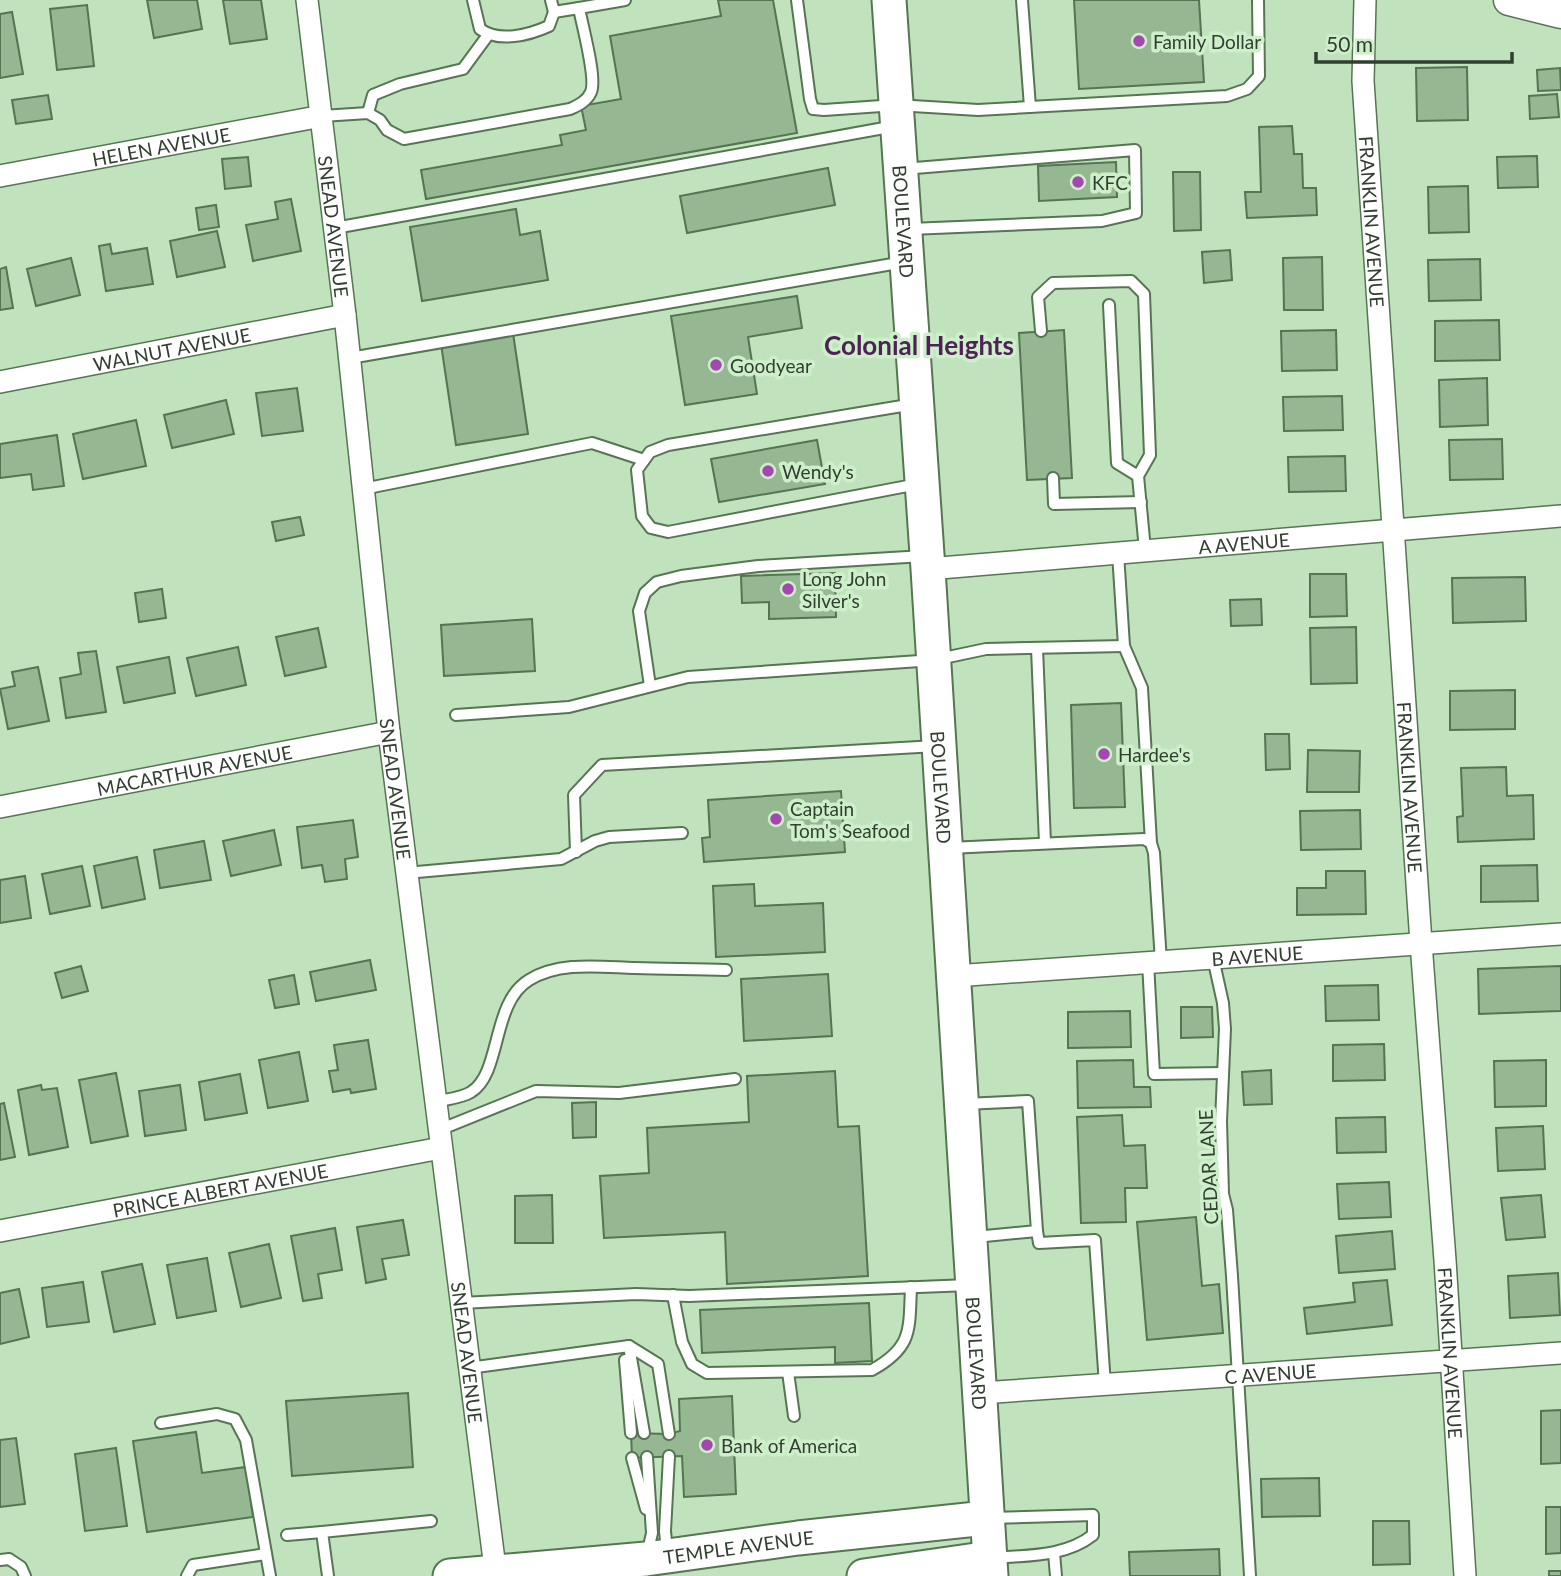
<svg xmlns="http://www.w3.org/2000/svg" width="1561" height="1576" font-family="Lato,sans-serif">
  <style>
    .building { fill: #95b792; stroke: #547452; stroke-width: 2 }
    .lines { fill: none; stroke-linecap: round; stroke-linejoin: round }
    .lane-casing { stroke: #567553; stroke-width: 14 }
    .street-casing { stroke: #567553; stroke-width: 24 }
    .secondary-casing { stroke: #567553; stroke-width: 33 }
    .primary-casing { stroke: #567553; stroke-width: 37 }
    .lane { stroke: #fff; stroke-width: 10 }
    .street { stroke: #fff; stroke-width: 21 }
    .secondary { stroke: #fff; stroke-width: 30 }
    .primary { stroke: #fff; stroke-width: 33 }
    .poi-dot { fill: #a547b1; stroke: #cdf0ca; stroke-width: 2.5 }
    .labels { text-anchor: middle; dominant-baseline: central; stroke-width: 7; stroke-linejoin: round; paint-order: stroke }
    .poi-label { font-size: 19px; fill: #313f30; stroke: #cdf0ca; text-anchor: start }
    .street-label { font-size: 19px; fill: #313f30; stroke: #cdf0ca }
    .district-label { font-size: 26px; font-weight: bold; fill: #4f2255; stroke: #cdf0ca }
  </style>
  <rect width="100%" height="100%" fill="#c0e3bd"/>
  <g class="building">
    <polygon points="147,0 197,0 202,29 154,38"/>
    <polygon points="223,0 261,0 267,39 230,44"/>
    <polygon points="718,0 773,0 797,133 426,199 421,170 562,145 560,135 586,130 581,106 621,99 610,36 721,16"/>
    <polygon points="1074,0 1199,0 1204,82 1079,89"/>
    <polygon points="87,5 94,66 57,70 50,9"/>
    <polygon points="12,12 23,74 0,78 0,14"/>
    <polygon points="1467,67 1468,120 1417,121 1416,68"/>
    <polygon points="1560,68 1561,90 1538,91 1537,70"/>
    <polygon points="1557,94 1559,117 1530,119 1529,96"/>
    <polygon points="48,95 52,119 16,124 12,100"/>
    <polygon points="1292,126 1294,154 1302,154 1303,188 1316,188 1317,215 1247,218 1245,192 1261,192 1259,127"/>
    <polygon points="1537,156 1538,187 1498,188 1497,157"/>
    <polygon points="248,157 251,186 225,189 222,159"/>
    <polygon points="1116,162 1117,197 1039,201 1038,166"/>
    <polygon points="828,168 835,205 687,233 680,196"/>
    <polygon points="1173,172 1200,172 1201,230 1174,231"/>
    <polygon points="1468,186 1469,232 1429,233 1428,187"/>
    <polygon points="291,199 301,251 253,261 246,225 278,219 275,202"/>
    <polygon points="216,205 219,227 199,230 196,208"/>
    <polygon points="516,209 520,235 540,231 548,280 422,301 410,227"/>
    <polygon points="217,231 225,267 177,277 170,241"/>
    <polygon points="110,244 112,254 147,248 153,284 106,291 99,246"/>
    <polygon points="1230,250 1232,280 1204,283 1202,252"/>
    <polygon points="1322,257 1323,310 1284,310 1283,258"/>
    <polygon points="71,258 80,295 36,306 27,269"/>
    <polygon points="1480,259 1481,300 1429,301 1428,260"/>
    <polygon points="6,267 13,308 0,310 0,269"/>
    <polygon points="797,296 802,328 748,337 757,394 685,405 671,316"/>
    <polygon points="1499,320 1500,360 1435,361 1435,321"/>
    <polygon points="1064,330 1072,478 1027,480 1019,333"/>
    <polygon points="1336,330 1337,370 1282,371 1281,331"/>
    <polygon points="513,333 528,434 456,445 441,344"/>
    <polygon points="1487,378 1488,425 1440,427 1439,380"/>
    <polygon points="297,388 303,431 262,436 256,393"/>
    <polygon points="1342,396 1343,430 1284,431 1283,397"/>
    <polygon points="226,400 234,434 172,448 164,415"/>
    <polygon points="136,420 146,466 83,479 73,434"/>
    <polygon points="57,435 64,486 33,490 31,474 0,478 0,444"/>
    <polygon points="1502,439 1503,479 1450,480 1449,440"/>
    <polygon points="817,440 825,484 719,502 711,459"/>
    <polygon points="1345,456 1346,491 1289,492 1288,457"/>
    <polygon points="300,517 304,535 276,541 272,522"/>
    <polygon points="835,573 836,617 769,619 769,602 742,603 741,576"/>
    <polygon points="1310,574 1346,574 1347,616 1310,617"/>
    <polygon points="1525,577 1526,621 1453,623 1452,578"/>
    <polygon points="162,589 166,618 139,622 135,593"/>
    <polygon points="1261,599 1262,625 1231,626 1230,600"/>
    <polygon points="532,619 535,671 444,676 441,625"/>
    <polygon points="1356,627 1357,683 1311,684 1310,628"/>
    <polygon points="318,628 326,667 285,676 276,637"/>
    <polygon points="238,647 246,685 196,696 187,658"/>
    <polygon points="96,651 106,712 66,718 60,678 81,674 78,653"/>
    <polygon points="169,657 175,693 124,703 117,667"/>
    <polygon points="38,667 49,721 8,729 0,689 15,686 12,672"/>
    <polygon points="1515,690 1515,729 1450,730 1450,691"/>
    <polygon points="1121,703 1125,807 1074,808 1071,705"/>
    <polygon points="1265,734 1289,734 1290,769 1266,770"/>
    <polygon points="1308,750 1360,751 1359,792 1307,792"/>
    <polygon points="1506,767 1507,796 1533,795 1534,839 1458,842 1457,817 1463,816 1461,768"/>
    <polygon points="841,791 845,852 704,862 702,838 710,837 708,800"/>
    <polygon points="1360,810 1361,849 1301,850 1300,811"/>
    <polygon points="353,820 358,857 345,859 347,879 325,882 322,865 302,868 297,827"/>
    <polygon points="274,830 281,865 231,876 223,841"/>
    <polygon points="204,841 211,880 160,888 154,850"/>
    <polygon points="137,857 145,899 102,908 94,866"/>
    <polygon points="1537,865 1538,901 1481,902 1481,866"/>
    <polygon points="82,866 90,906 50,914 42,874"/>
    <polygon points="1326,871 1365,871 1366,914 1297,915 1297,888 1326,888"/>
    <polygon points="25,876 31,918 0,923 0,880"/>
    <polygon points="754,884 755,906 823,903 825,952 716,957 713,886"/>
    <polygon points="370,960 376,990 316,1001 310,972"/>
    <polygon points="81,966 88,991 62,998 55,973"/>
    <polygon points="1561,966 1561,1011 1479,1014 1478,969"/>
    <polygon points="828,974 832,1036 744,1041 741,979"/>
    <polygon points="294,975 299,1004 275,1008 269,980"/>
    <polygon points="1378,985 1379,1020 1326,1021 1325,986"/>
    <polygon points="1181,1007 1212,1007 1213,1037 1181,1038"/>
    <polygon points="1130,1011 1131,1047 1068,1048 1068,1012"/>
    <polygon points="368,1040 376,1089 351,1093 350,1089 333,1092 329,1071 338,1070 334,1045"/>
    <polygon points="1384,1044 1385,1080 1333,1081 1333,1045"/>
    <polygon points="299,1052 308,1101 268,1108 259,1060"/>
    <polygon points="1133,1060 1134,1087 1150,1087 1151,1107 1078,1108 1077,1061"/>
    <polygon points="1546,1060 1546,1106 1495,1107 1494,1061"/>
    <polygon points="1271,1070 1272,1104 1244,1105 1242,1072"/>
    <polygon points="835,1071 838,1127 859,1126 868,1276 727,1284 725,1232 604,1238 600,1176 649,1173 647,1128 749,1122 747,1076"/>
    <polygon points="116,1073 128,1136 91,1143 79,1080"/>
    <polygon points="240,1074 247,1113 205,1120 199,1082"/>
    <polygon points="41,1085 42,1090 57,1088 68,1147 29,1155 18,1090"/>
    <polygon points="180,1085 186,1130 145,1136 139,1091"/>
    <polygon points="596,1102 596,1137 573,1138 572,1103"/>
    <polygon points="4,1103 15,1157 0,1160 0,1104"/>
    <polygon points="1122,1115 1124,1146 1145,1145 1147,1188 1125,1188 1126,1222 1081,1223 1077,1117"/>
    <polygon points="1385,1117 1386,1152 1337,1153 1336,1118"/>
    <polygon points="1543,1126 1545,1169 1498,1171 1496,1128"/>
    <polygon points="1389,1182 1391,1217 1339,1219 1337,1184"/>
    <polygon points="552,1195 553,1243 515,1243 515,1196"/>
    <polygon points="1541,1195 1545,1237 1506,1240 1501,1198"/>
    <polygon points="1196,1217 1202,1286 1219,1284 1223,1333 1147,1340 1137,1222"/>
    <polygon points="403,1220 409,1255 382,1259 386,1279 366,1283 357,1227"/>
    <polygon points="335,1228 342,1270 318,1274 322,1298 303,1301 291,1236"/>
    <polygon points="1392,1231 1395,1269 1339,1273 1336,1236"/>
    <polygon points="269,1244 281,1298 241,1307 229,1253"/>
    <polygon points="207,1258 216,1311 177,1318 167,1265"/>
    <polygon points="142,1264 155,1324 114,1332 102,1272"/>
    <polygon points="1558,1273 1560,1315 1510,1318 1508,1276"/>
    <polygon points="1387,1280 1392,1325 1307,1334 1304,1308 1355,1302 1353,1283"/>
    <polygon points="83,1282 89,1322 47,1327 42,1288"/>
    <polygon points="19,1289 29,1337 0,1344 0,1293"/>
    <polygon points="869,1303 872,1361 835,1363 835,1347 702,1353 700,1310"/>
    <polygon points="408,1393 413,1467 292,1476 286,1401"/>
    <polygon points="732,1396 736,1494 684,1497 682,1456 632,1458 631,1433 669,1434 680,1431 679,1399"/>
    <polygon points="1561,1410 1561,1463 1541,1464 1541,1411"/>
    <polygon points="196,1432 202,1473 246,1467 253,1517 147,1532 133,1441"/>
    <polygon points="16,1438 25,1504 0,1507 0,1440"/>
    <polygon points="116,1448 127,1526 85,1531 75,1454"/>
    <polygon points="1319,1478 1320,1516 1262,1517 1261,1479"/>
    <polygon points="1546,1507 1561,1507 1561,1553 1546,1554"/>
    <polygon points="1373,1521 1409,1521 1410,1564 1373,1565"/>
    <polygon points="1219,1549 1220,1576 1130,1576 1129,1552"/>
    <rect x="1549" y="1571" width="12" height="5"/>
  </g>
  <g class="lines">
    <defs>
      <g id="lane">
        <path d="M473,0L480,29C499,43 529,35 549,26L554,12"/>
        <polyline points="797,0 810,99 813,109 824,110 896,105 978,110 1227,96 1247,89 1259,76 1258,0"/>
        <polyline points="1022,0 1030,107"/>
        <polyline points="579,8 625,0"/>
        <polyline points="368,113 373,95 400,84 463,69 488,35"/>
        <path d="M322,116L368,113L380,120L387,130L404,139L570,109C579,105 587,101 591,92C597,78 582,25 579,8L554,12L551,0"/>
        <polyline points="903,169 1135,150 1136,213 1102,221 910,229"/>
        <polyline points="335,228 895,126"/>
        <polyline points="1109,305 1117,463 1138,476"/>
        <polyline points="1041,331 1038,297 1053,283 1131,281 1144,294 1150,455 1138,476 1145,550"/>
        <polyline points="350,358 904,262"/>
        <polyline points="914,404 668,445 650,452 637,470 642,516 651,528 668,532 918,484"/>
        <polyline points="1053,478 1054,504 1141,502"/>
        <polyline points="363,489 592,443 644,460"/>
        <polyline points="1118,553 1124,646 1142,688 1151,843"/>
        <polyline points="1037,648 1045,843"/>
        <polyline points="650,686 639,611 645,593 657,582 681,576 758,566 924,556"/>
        <polyline points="456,715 569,707 688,677 934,660 986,649 1124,646"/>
        <polyline points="949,848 1144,839 1151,843 1154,853 1161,962"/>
        <polyline points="576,852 574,795 602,765 936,746"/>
        <polyline points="406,873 561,859 595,841 609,837 682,833"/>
        <polyline points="1213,958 1223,1003 1225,1029 1221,1121 1223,1194 1227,1210 1232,1276 1250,1576"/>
        <polyline points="1148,962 1154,1074 1223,1073"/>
        <path d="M435,1102C446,1099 462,1098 471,1092C502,1073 491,1003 529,980C560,961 600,967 635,968C665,969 696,969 726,970"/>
        <polyline points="965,1104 1028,1101 1037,1231 975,1237"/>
        <polyline points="439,1130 536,1091 619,1093 735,1079"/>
        <polyline points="1037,1231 1039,1243 1095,1240 1105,1385"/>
        <path d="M673,1295L682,1342L692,1364L707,1373L872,1370C913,1347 909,1330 911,1287"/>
        <polyline points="461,1303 636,1294 689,1296 969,1285"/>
        <polyline points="629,1346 644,1433"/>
        <polyline points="625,1360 631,1433"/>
        <polyline points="469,1368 629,1346 658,1364 669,1434"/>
        <polyline points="788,1372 794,1416"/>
        <polyline points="161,1423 217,1414 235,1419 246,1440 270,1576"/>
        <polyline points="632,1458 646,1509"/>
        <path d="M989,1518L1093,1515V1535C1065,1557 1028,1555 993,1558"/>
        <polyline points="287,1535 322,1532"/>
        <polyline points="667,1551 665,1531 669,1456"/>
        <polyline points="1054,1553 1056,1576"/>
        <polyline points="647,1555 652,1533 647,1457"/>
        <polyline points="0,1560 9,1559 21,1567 25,1576"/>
        <polyline points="187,1576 193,1565 266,1554"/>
        <polyline points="328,1576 322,1532 431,1521"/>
      </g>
      <g id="street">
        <path id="s1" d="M307,0L345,315L389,732L496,1576"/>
        <path id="s2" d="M1365,0L1363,81L1421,943L1445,1260L1465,1576"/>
        <path id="s3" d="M0,176L322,116"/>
        <path id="s4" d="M0,382L345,315"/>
        <path id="s5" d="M928,569L1561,516"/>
        <path id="s6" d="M0,807L389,732"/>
        <path id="s7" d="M954,976L1561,934"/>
        <path id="s8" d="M0,1231L441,1148"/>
        <path id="s9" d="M981,1393L1561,1353"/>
      </g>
      <polyline id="secondary" points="1509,0 1561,13"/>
      <g id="primary">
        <path id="s10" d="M889,0L928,569L991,1576"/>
        <path id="s11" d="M450,1576L646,1559L798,1538L986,1518"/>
        <polyline points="864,1576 990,1558"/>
      </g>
    </defs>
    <use href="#lane" class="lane-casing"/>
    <use href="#street" class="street-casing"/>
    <use href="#secondary" class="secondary-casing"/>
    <use href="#primary" class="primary-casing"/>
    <use href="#lane" class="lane"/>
    <use href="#street" class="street"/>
    <use href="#secondary" class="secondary"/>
    <use href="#primary" class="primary"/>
  </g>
  <g class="poi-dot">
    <circle cx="1139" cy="41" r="7"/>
    <circle cx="1078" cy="182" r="7"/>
    <circle cx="716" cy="365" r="7"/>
    <circle cx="768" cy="471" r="7"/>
    <circle cx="788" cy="589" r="7"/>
    <circle cx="1104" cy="754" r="7"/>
    <circle cx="776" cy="819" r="7"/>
    <circle cx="707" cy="1445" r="7"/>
  </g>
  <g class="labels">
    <g class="poi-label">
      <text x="1153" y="41">Family Dollar</text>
      <text x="1092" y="182">KFC</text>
      <text x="730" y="365">Goodyear</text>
      <text x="782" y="471">Wendy's</text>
      <text x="802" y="578">Long John<tspan x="802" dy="22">Silver's</tspan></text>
      <text x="1118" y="754">Hardee's</text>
      <text x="790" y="808">Captain<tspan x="790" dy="22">Tom's Seafood</tspan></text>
      <text x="721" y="1445">Bank of America</text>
    </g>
    <g class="street-label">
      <text stroke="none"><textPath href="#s3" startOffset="164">HELEN AVENUE</textPath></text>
      <text stroke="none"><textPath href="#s10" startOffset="222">BOULEVARD</textPath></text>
      <text stroke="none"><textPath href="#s2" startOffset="222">FRANKLIN AVENUE</textPath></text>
      <text stroke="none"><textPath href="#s1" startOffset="228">SNEAD AVENUE</textPath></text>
      <text stroke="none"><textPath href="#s4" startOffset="175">WALNUT AVENUE</textPath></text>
      <text stroke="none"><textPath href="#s5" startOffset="317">A AVENUE</textPath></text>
      <text stroke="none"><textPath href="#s6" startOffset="198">MACARTHUR AVENUE</textPath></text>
      <text stroke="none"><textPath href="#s10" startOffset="789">BOULEVARD</textPath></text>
      <text stroke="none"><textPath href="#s2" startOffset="789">FRANKLIN AVENUE</textPath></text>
      <text stroke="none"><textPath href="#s1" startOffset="794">SNEAD AVENUE</textPath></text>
      <text stroke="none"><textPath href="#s7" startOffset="304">B AVENUE</textPath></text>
      <text transform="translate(1208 1167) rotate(-93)">CEDAR LANE</text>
      <text stroke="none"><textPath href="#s8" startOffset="224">PRINCE ALBERT AVENUE</textPath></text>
      <text stroke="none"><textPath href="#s1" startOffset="1362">SNEAD AVENUE</textPath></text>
      <text stroke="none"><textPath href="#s10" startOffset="1356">BOULEVARD</textPath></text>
      <text stroke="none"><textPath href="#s2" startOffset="1356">FRANKLIN AVENUE</textPath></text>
      <text stroke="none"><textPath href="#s9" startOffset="290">C AVENUE</textPath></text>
      <text stroke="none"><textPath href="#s11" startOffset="290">TEMPLE AVENUE</textPath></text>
    </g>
    <g class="district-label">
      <text x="919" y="345">Colonial Heights</text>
    </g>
  </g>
  <path d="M1316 52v10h196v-10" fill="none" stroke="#313f30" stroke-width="3.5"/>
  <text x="1326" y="52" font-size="21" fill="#313f30" stroke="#cdf0ca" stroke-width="5" paint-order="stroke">50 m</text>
</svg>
